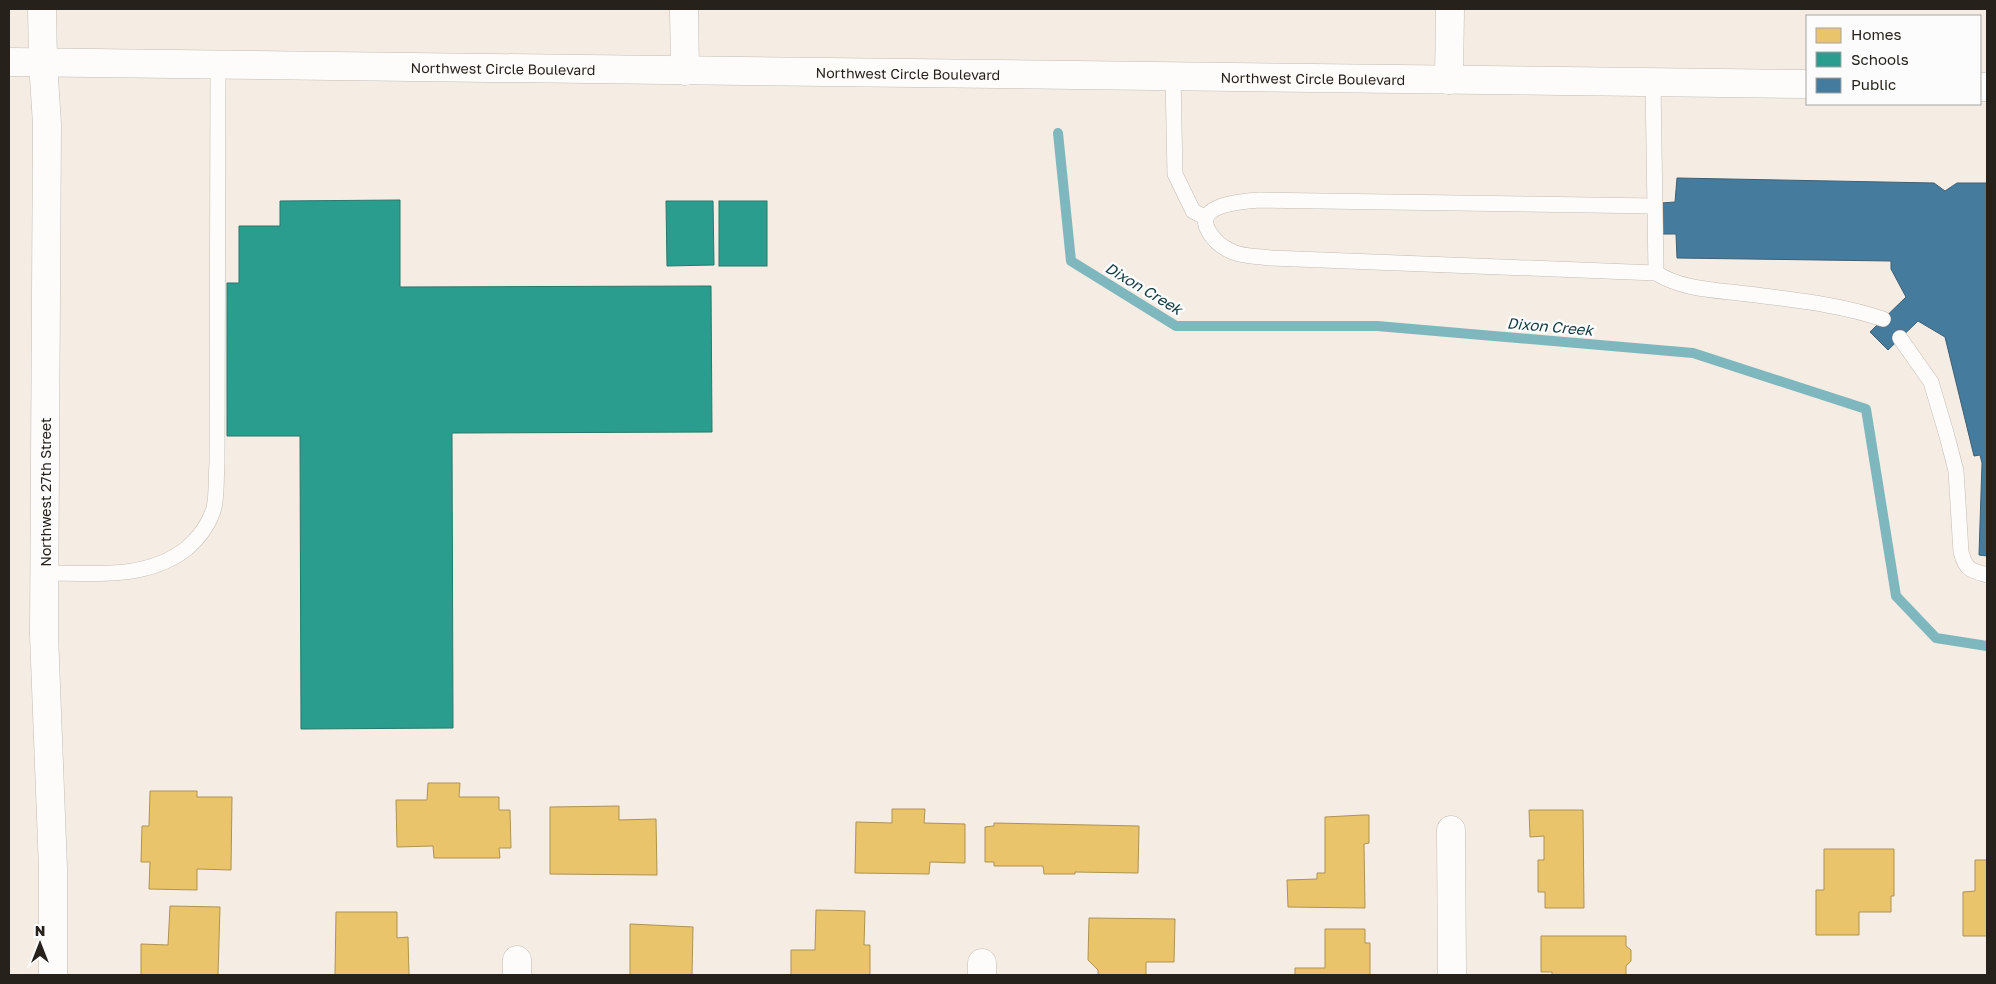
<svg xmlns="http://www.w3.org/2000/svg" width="1996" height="984" font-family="'Golos Text',sans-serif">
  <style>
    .homes { fill: #e9c46a; stroke: #af9352 }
    .schools { fill: #2a9d8f; stroke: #29786c }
    .public { fill: #457b9d; stroke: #3c6076 }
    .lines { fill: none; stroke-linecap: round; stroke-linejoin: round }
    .stream { stroke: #7fb7be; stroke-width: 10 }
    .service-casing { stroke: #c3bcb4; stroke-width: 16 }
    .minor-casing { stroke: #c3bcb4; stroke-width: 29 }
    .secondary-casing { stroke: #c3bcb4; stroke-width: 29 }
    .service { stroke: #fefcfb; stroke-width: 15 }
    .minor { stroke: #fefcfb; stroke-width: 28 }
    .secondary { stroke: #fefcfb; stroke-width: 28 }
    .labels { text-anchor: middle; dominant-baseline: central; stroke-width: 5; stroke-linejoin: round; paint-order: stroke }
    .street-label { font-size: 14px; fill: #27211b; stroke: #fcfcfc }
    .water-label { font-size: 15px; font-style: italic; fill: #133b41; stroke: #fcfcfc }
  </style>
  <rect width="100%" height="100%" fill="#f5ece3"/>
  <g class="homes">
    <polygon points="428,783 460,783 459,797 499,797 499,810 510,810 511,848 499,848 500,858 434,858 433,846 397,847 396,800 427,800"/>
    <polygon points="150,791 197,791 197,797 232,797 231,870 197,869 197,890 149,889 150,862 141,862 142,826 149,826"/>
    <polygon points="619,806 619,820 656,819 657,875 550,874 550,807"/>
    <polygon points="892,809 925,809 924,823 965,824 965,863 930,862 929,874 855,873 856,822 892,823"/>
    <polygon points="1529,810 1583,810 1584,908 1545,908 1545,892 1538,892 1538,860 1544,860 1544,836 1530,837"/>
    <polygon points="1363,815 1369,815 1369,843 1364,844 1365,908 1288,907 1287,880 1317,879 1317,873 1325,873 1325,817"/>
    <polygon points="994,823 1139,826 1138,873 1075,872 1075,874 1044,874 1043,866 994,866 994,862 985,862 985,827 994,826"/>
    <polygon points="1824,849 1894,849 1894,896 1891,896 1891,912 1859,912 1859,935 1816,935 1816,890 1824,890"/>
    <polygon points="1975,860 1987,860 1987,936 1963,936 1963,892 1975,891"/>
    <polygon points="170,906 220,907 218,975 141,975 141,944 168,945"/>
    <polygon points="816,910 865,911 864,945 870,945 870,975 791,975 791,950 815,950"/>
    <polygon points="336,912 397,912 397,938 408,937 409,975 335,975"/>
    <polygon points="1089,918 1175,919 1174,962 1146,962 1146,975 1098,975 1098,970 1088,960"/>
    <polygon points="630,924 693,927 692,975 630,975"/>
    <polygon points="1325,929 1365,929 1365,943 1370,943 1370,975 1295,975 1295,968 1325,968"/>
    <polygon points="1541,936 1626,936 1626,946 1631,950 1631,961 1626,966 1626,975 1552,975 1552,972 1541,972"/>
  </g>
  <g class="schools">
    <polygon points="400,200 400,287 711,286 712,432 452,433 453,728 301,729 300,436 227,436 227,283 239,283 239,226 280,226 280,201"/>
    <polygon points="666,201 713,201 714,265 667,266"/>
    <rect x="719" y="201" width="48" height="65"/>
  </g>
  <polygon class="public" points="1677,178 1934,183 1945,191 1957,183 1987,183 1987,556 1979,555 1982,463 1980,455 1974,456 1945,337 1918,321 1888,350 1870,332 1906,297 1891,269 1891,261 1677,258 1676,234 1661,234 1661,203 1675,202"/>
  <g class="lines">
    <polyline class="stream" points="1058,133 1071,261 1176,326 1377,326 1693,353 1866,409 1896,596 1936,638 1987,646"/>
    <defs>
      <g id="service">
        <polyline points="1173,77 1175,174 1193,211 1206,218"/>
        <path d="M1653,82L1656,273C1683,290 1717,290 1748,294C1794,300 1839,304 1883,319"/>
        <path d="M1654,206L1260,200C1244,201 1192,204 1209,232C1215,242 1223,248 1233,252C1244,257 1259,256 1271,258L1656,273"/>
        <path d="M1900,338L1931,382L1947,436L1956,471L1961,552C1966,570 1970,570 1987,575"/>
        <path d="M45,573C93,573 146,580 186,549C199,538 209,525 214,508C217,494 216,477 217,462L218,64"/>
      </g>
      <g id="minor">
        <polyline points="42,9 43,62 47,124 44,634 53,869 53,975"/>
        <polyline points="684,9 685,71"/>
        <polyline points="1449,80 1450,9"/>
        <polyline points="1451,830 1452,975"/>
        <polyline points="517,960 517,975"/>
        <polyline points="982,963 982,975"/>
      </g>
      <g id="secondary">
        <path id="s1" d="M9,62L1807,84"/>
        <polyline points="1980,87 1987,87"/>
      </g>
    </defs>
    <use href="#service" class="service-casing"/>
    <use href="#minor" class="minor-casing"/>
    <use href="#secondary" class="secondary-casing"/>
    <use href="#service" class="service"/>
    <use href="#minor" class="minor"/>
    <use href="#secondary" class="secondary"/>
  </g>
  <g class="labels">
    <g class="street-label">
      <text stroke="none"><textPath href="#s1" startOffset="494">Northwest Circle Boulevard</textPath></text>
      <text stroke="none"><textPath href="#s1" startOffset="899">Northwest Circle Boulevard</textPath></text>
      <text stroke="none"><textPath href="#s1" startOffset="1304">Northwest Circle Boulevard</textPath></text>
      <text transform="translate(45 492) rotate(-90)">Northwest 27th Street</text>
    </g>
    <g class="water-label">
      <text transform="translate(1144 288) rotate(31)">Dixon Creek</text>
      <text transform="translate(1550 326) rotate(5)">Dixon Creek</text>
    </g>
  </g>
  <rect width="1996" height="984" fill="none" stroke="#27211b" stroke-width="20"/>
  <rect x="1806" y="15" width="175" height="90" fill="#fcfcfc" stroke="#a7a4a2"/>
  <rect x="1816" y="28" width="25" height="15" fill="#e9c46a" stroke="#a7a4a2"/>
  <text x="1851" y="40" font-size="15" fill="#27211b">Homes</text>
  <rect x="1816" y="52" width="25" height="15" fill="#2a9d8f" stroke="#a7a4a2"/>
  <text x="1851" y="65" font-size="15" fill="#27211b">Schools</text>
  <rect x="1816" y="78" width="25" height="15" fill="#457b9d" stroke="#a7a4a2"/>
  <text x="1851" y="90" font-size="15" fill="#27211b">Public</text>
  <g transform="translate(40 944)" stroke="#fcfcfc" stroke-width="4" paint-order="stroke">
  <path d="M0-4L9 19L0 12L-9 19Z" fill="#27211b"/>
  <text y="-8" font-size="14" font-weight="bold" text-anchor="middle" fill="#27211b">N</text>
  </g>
</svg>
